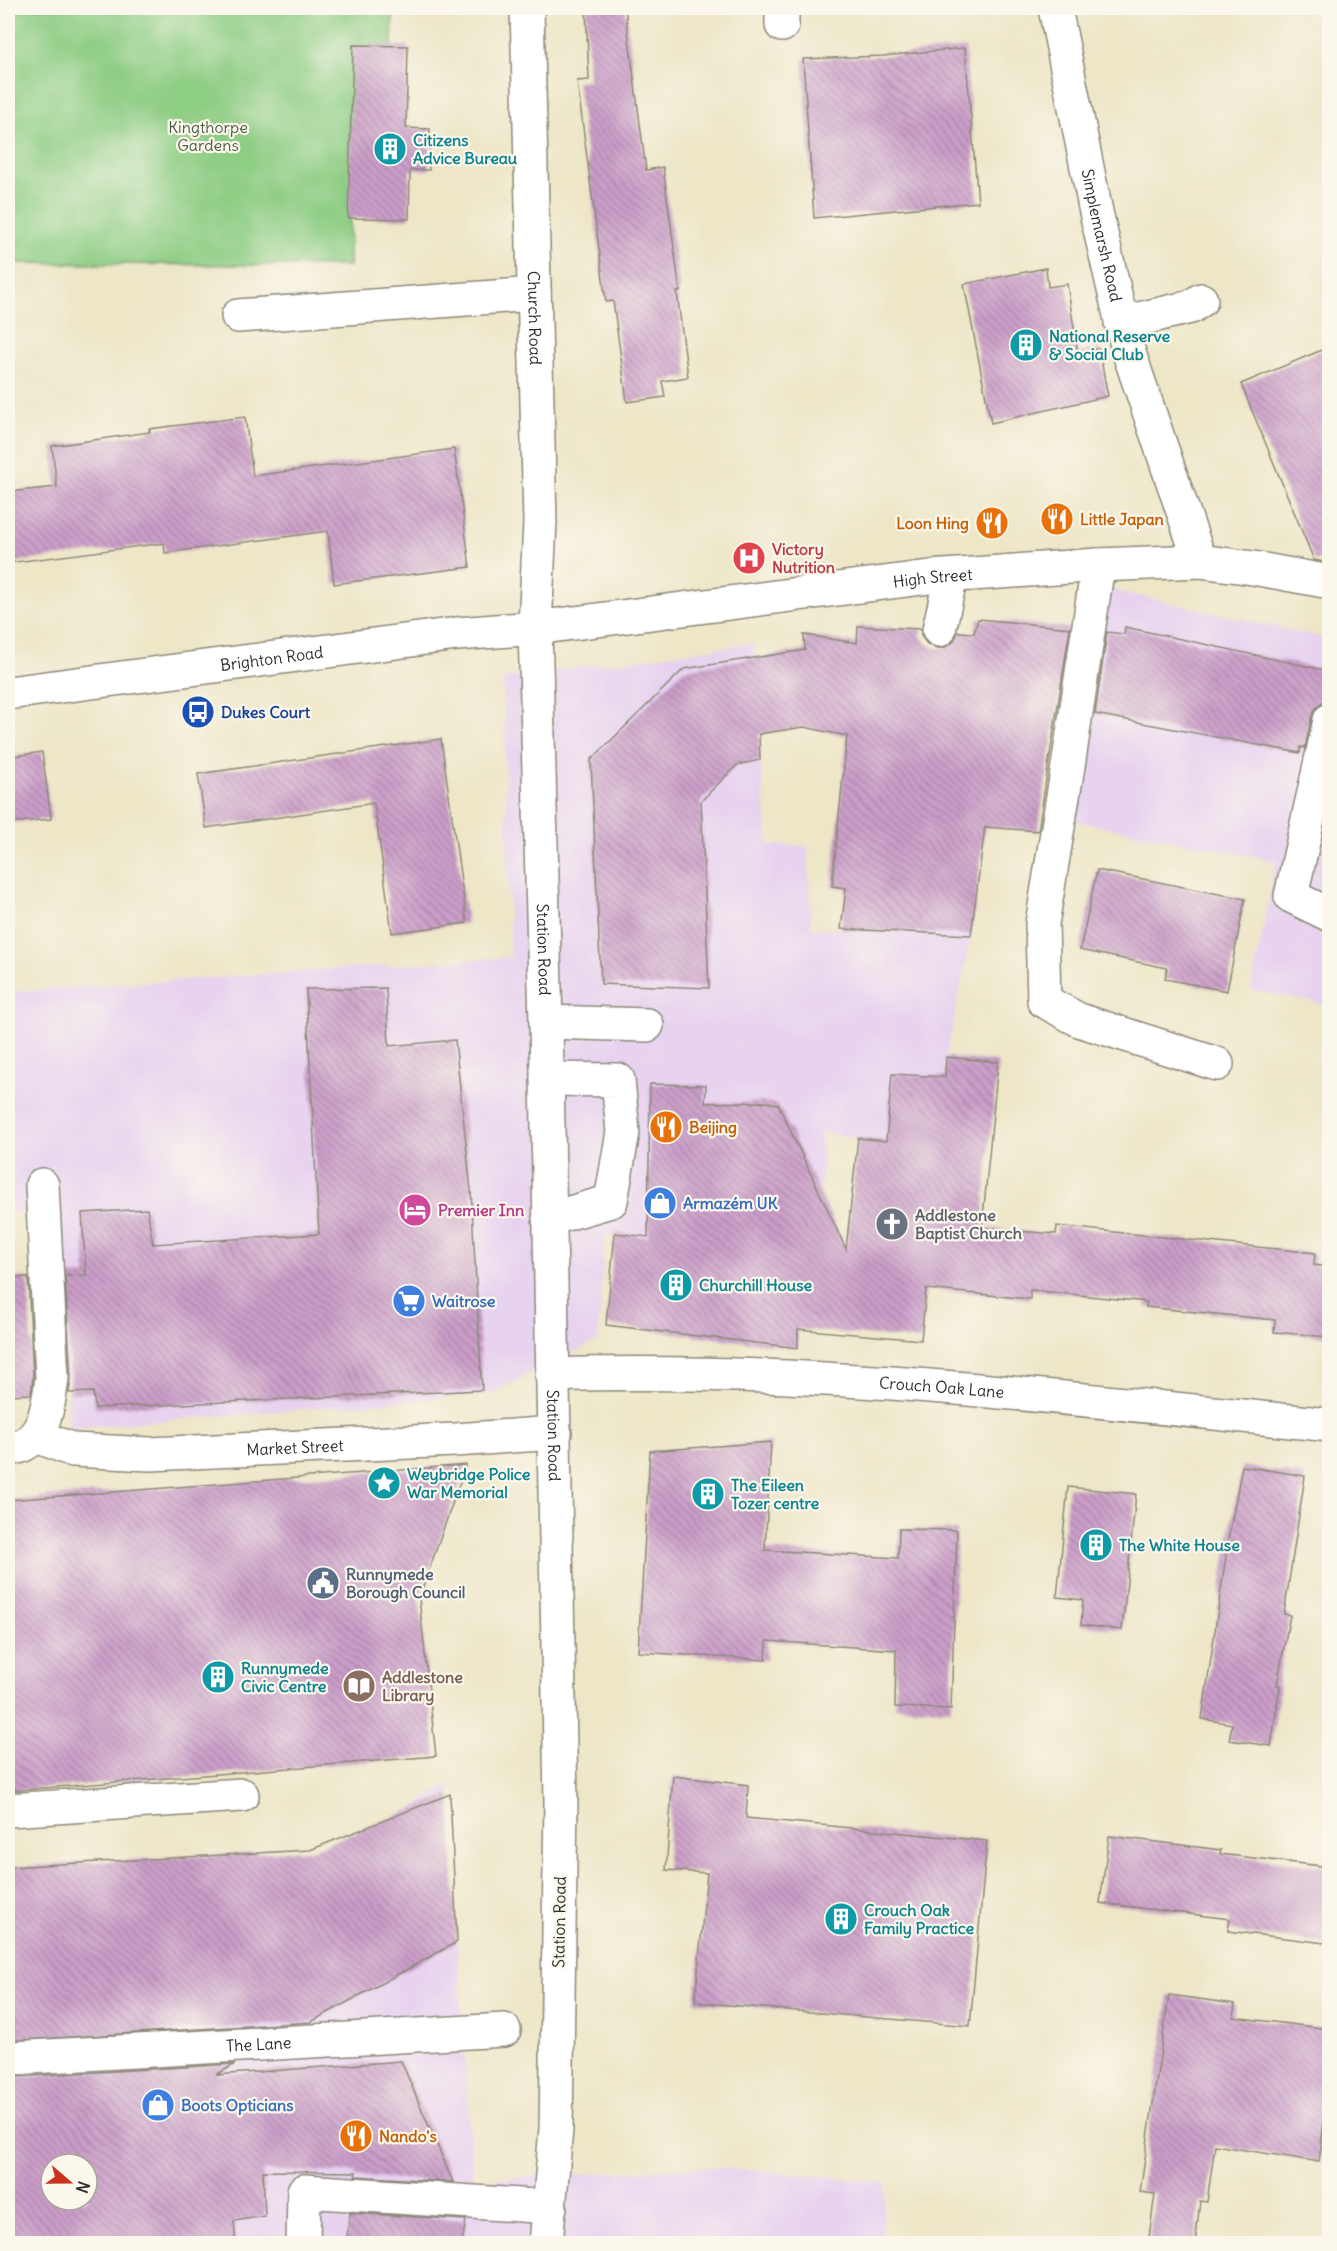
<svg xmlns="http://www.w3.org/2000/svg" width="1337" height="2251" font-family="Delius,sans-serif">
  <style>
    .built { fill: #e7d2ef; fill-rule: evenodd }
    .park { fill: #8ecd84; stroke: #5c7c58; stroke-width: 1.5 }
    .building { fill: url(#building-back-hatch); fill-rule: evenodd }
    .lines { fill: none; stroke-linecap: round; stroke-linejoin: round }
    .minor-casing { stroke: #8c8879; stroke-width: 36 }
    .major-casing { stroke: #8c8879; stroke-width: 36 }
    .minor { stroke: #fff; stroke-width: 33 }
    .major { stroke: #fff; stroke-width: 33 }
    .labels { text-anchor: middle; dominant-baseline: central; stroke-width: 4.5; stroke-linejoin: round; paint-order: stroke }
    .park-label { font-size: 16px; fill: #495c46; stroke: #fbf7ec }
    .culture-label { font-size: 16px; font-weight: bold; fill: #0d838f; stroke: #fbf7ec; text-anchor: start }
    .street-label { font-size: 16px; fill: #2b2b2b; stroke: #fbf7ec }
    .food-label { font-size: 16px; font-weight: bold; fill: #c56008; stroke: #fbf7ec; text-anchor: start }
    .health-label { font-size: 16px; font-weight: bold; fill: #be3a42; stroke: #fbf7ec; text-anchor: start }
    .transit-label { font-size: 16px; font-weight: bold; fill: #164399; stroke: #fbf7ec; text-anchor: start }
    .shop-label { font-size: 16px; font-weight: bold; fill: #366cbe; stroke: #fbf7ec; text-anchor: start }
    .hotel-label { font-size: 16px; font-weight: bold; fill: #b23c85; stroke: #fbf7ec; text-anchor: start }
    .worship-label { font-size: 16px; font-weight: bold; fill: #5b616d; stroke: #fbf7ec; text-anchor: start }
    .service-label { font-size: 16px; font-weight: bold; fill: #4e5e75; stroke: #fbf7ec; text-anchor: start }
    .education-label { font-size: 16px; font-weight: bold; fill: #785e54; stroke: #fbf7ec; text-anchor: start }
  </style>
  <defs>
    <pattern id="building-back-hatch" width="6" height="6" patternUnits="userSpaceOnUse" patternTransform="scale(1.5)"><rect width="6" height="6" fill="#cb9ec9"/><path d="M-1 5l2 2M0 0l6 6M5-1l2 2" fill="none" stroke="#a581a3"/></pattern>
  </defs>
  <rect width="100%" height="100%" fill="#fbf7ec"/>
  <filter id="ink" filterUnits="userSpaceOnUse"><feTurbulence type="fractalNoise" baseFrequency=".0167" numOctaves="2"/><feDisplacementMap in="SourceGraphic" scale="12" xChannelSelector="R" yChannelSelector="G"/><feConvolveMatrix kernelMatrix="1 2 1 2 8 2 1 2 1" color-interpolation-filters="sRGB"/></filter>
  <filter id="wash" filterUnits="userSpaceOnUse"><feTurbulence type="fractalNoise" baseFrequency=".008" numOctaves="4" result="noise"/><feDisplacementMap in="SourceGraphic" scale="24" xChannelSelector="R" yChannelSelector="G"/><feGaussianBlur stdDeviation="1.35" result="paint"/><feColorMatrix in="noise" values="0 0 0 0 0 0 0 0 0 0 0 0 0 0 0 0 0 1.4 0 .05"/><feComposite in="paint" operator="in"/></filter>
  <g filter="url(#wash)">
    <rect width="100%" height="100%" fill="#ede6c7"/>
    <g class="built">
      <polygon points="1108,589 1329,639 1329,1005 1251,990 1276,861 1065,819"/>
      <polygon points="754,643 760,760 769,845 808,846 811,928 971,935 946,1057 938,1145 858,1138 820,1132 823,1159 815,1246 605,1235 598,1340 490,1394 69,1428 59,1210 8,1214 8,992 510,957 503,678"/>
      <path d="M449,1783L457,1942L473,2180L713,2167L886,2182L881,2243L8,2244V1867L310,1850L406,1812ZM51,2164H87V2200H51Z"/>
    </g>
    <polygon class="park" points="8,8 393,8 392,46 353,46 349,266 8,263"/>
    <g id="blocks">
      <g class="building">
        <polygon points="586,8 625,8 646,170 663,167 680,292 677,292 688,377 662,381 665,397 627,402 613,301 606,302 577,81 589,80"/>
        <polygon points="353,45 408,46 406,128 430,129 429,170 410,170 409,219 348,218"/>
        <polygon points="965,48 978,202 814,218 803,59 883,56"/>
        <polygon points="1046,268 1048,287 1067,284 1078,353 1099,349 1108,396 991,423 964,284"/>
        <polygon points="1329,347 1329,563 1314,560 1241,384"/>
        <polygon points="245,417 253,476 454,449 470,567 334,584 328,531 165,553 164,543 8,563 8,492 57,487 52,446 150,432 149,429"/>
        <polygon points="978,619 1070,628 1038,831 985,827 971,935 841,929 846,888 832,886 847,736 804,727 759,734 760,760 737,765 701,801 709,988 601,984 591,760 684,669 805,650 804,635 857,643 858,626 921,629 921,636 927,644 936,648 944,648 953,642 958,632 974,633"/>
        <polygon points="1125,627 1329,671 1329,702 1324,702 1316,708 1312,716 1305,748 1301,747 1300,753 1095,714 1107,632 1124,634"/>
        <polygon points="441,739 467,923 392,933 374,803 206,828 198,774"/>
        <polygon points="42,752 51,819 8,823 8,757"/>
        <polygon points="1097,870 1245,899 1227,991 1165,979 1167,968 1080,950"/>
        <polygon points="386,988 389,1046 455,1040 471,1191 482,1390 95,1408 93,1392 69,1393 71,1377 65,1276 86,1275 82,1213 147,1209 153,1244 319,1234 306,989"/>
        <polygon points="946,1057 998,1062 982,1228 1056,1234 1057,1226 1315,1253 1314,1265 1329,1267 1329,1337 1274,1332 1275,1320 1146,1307 1147,1302 1030,1290 1030,1299 926,1289 921,1340 798,1329 798,1348 606,1325 615,1233 648,1237 650,1084 706,1085 705,1103 766,1102 778,1104 846,1249 858,1138 886,1141 892,1074 945,1077"/>
        <polygon points="28,1277 33,1377 31,1394 8,1395 8,1278"/>
        <polygon points="771,1442 765,1550 898,1558 899,1529 957,1530 951,1709 895,1707 896,1650 767,1641 766,1660 638,1652 650,1451"/>
        <polygon points="466,1465 419,1598 436,1756 8,1791 8,1500"/>
        <polygon points="1242,1466 1305,1476 1284,1614 1290,1615 1277,1685 1280,1686 1271,1746 1229,1740 1232,1724 1202,1719 1229,1535"/>
        <polygon points="1068,1487 1136,1494 1122,1630 1081,1625 1083,1600 1057,1597"/>
        <polygon points="673,1776 748,1785 746,1818 987,1841 970,2026 695,2002 707,1873 666,1870"/>
        <polygon points="450,1794 457,1942 311,2022 8,2041 8,1867 310,1850"/>
        <polygon points="1109,1836 1221,1850 1220,1854 1329,1867 1329,1900 1325,1943 1228,1931 1230,1919 1100,1903"/>
        <polygon points="1169,1995 1235,2004 1233,2017 1329,2029 1329,2083 1319,2162 1215,2145 1207,2202 1200,2201 1195,2244 1148,2244 1155,2194 1140,2192"/>
        <path d="M401,2061L453,2182L355,2176L356,2172L263,2171L265,2216L234,2221L236,2244H8V2075L14,2077L235,2064L216,2075ZM51,2164H87V2200H51Z"/>
        <polygon points="350,2213 466,2220 462,2244 346,2244"/>
      </g>
    </g>
  </g>
  <g filter="url(#ink)">
    <use href="#blocks" fill-opacity="0" stroke="#8c8879" stroke-width="1.5"/>
    <g class="lines">
      <defs>
        <g id="minor">
          <path id="s1" d="M1055,8L1096,212L1128,350L1200,561"/>
          <polyline points="782,25 782,8"/>
          <polyline points="238,316 534,294"/>
          <polyline points="1121,323 1191,307 1201,300"/>
          <polyline points="1098,565 1069,760 1042,924 1044,1001 1079,1020 1217,1064"/>
          <polyline points="939,630 951,576"/>
          <polyline points="1330,720 1291,896 1330,915"/>
          <polyline points="546,1022 647,1025"/>
          <polyline points="547,1079 618,1080 623,1132 611,1201 549,1219"/>
          <path id="s2" d="M552,1375C812,1366 1072,1399 1330,1425"/>
          <path id="s3" d="M37,1436L73,1450L150,1454L455,1440L555,1433"/>
          <path d="M8,1449C44,1446 48,1408 52,1378L42,1185"/>
          <polyline points="8,1810 242,1795"/>
          <path id="s4" d="M13,2058L504,2030"/>
          <polyline points="303,2244 304,2191 550,2207"/>
        </g>
        <g id="major">
          <path id="s5" d="M527,8L540,522L535,628L546,1022L561,1801L556,2129L546,2244"/>
          <path id="s6" d="M8,693L457,634L535,628L930,577L1098,565L1200,561L1253,568L1330,582"/>
        </g>
      </defs>
      <use href="#minor" class="minor-casing"/>
      <use href="#major" class="major-casing"/>
      <use href="#minor" class="minor"/>
      <use href="#major" class="major"/>
    </g>
  </g>
  <defs>
    <symbol id="building-disc" viewBox="-11 -11 22 22"><circle r="9.5" fill="#0f9aa8" stroke="#fbf7ec"/><path d="M-4-6H4V6H1V3H-1V6H-4ZM-2.5-4.3h1.7v1.8h-1.7ZM.8-4.3h1.7v1.8H.8ZM-2.5-1h1.7V.8h-1.7ZM.8-1h1.7V.8H.8Z" fill="#fff"/></symbol>
    <symbol id="restaurant-disc" viewBox="-11 -11 22 22"><circle r="9.5" fill="#e8710a" stroke="#fbf7ec"/><path d="M-5-6h1v4h1v-4h1v4h1v-4h1v5L-1.5 .5V6h-2V.5L-5-1ZM5-6V6H3V1.5H1.5Q1.5-4 5-6Z" fill="#fff"/></symbol>
    <symbol id="hospital-disc" viewBox="-11 -11 22 22"><circle r="9.5" fill="#e0444e" stroke="#fbf7ec"/><path d="M-5-5h3v3.5h4V-5h3V5h-3V1.5h-4V5h-3Z" fill="#fff"/></symbol>
    <symbol id="bus-disc" viewBox="-11 -11 22 22"><circle r="9.5" fill="#1a4fb4" stroke="#fbf7ec"/><path d="M-5-6H5V4H4V6H2V4H-2V6H-4V4H-5ZM-3.5-4V0h7V-4ZM-3.5 1.2v1.5H-2V1.2ZM2 1.2v1.5H3.5V1.2Z" fill="#fff"/></symbol>
    <symbol id="shop-disc" viewBox="-11 -11 22 22"><circle r="9.5" fill="#3f7fe0" stroke="#fbf7ec"/><path d="M-5-2.5h2.3a2.7 3.5 0 0 1 5.4 0H5L5.5 6h-11ZM-1.5-2.5h3a1.5 2.3 0 0 0-3 0Z" fill="#fff"/></symbol>
    <symbol id="hotel-disc" viewBox="-11 -11 22 22"><circle r="9.5" fill="#d1479c" stroke="#fbf7ec"/><path d="M-6-4.5h1.5V1H6V5H4.5V3h-9V5H-6ZM-4 0a1.8 1.8 0 1 1 3.6 0ZM.5 0V-2.5h3Q6-2.5 6 0Z" fill="#fff"/></symbol>
    <symbol id="church-disc" viewBox="-11 -11 22 22"><circle r="9.5" fill="#6b7280" stroke="#fbf7ec"/><path d="M-1.2-6h2.4v3.5h3.3v2.4h-3.3V6h-2.4V-.1h-3.3v-2.4h3.3Z" fill="#fff"/></symbol>
    <symbol id="supermarket-disc" viewBox="-11 -11 22 22"><circle r="9.5" fill="#3f7fe0" stroke="#fbf7ec"/><path d="M-6-5.5h2.5l.6 2H6L4.5 2H-2.5L-4.4-4H-6ZM-1.5 3.2a1.3 1.3 0 1 0 .1 0ZM3 3.2a1.3 1.3 0 1 0 .1 0Z" fill="#fff"/></symbol>
    <symbol id="sight-disc" viewBox="-11 -11 22 22"><circle r="9.5" fill="#0f9aa8" stroke="#fbf7ec"/><path d="M0-6L1.8-2.2L6-1.7L2.9 1.2L3.7 5.4L0 3.3L-3.7 5.4L-2.9 1.2L-6-1.7L-1.8-2.2Z" fill="#fff"/></symbol>
    <symbol id="civic-disc" viewBox="-11 -11 22 22"><circle r="9.5" fill="#5c6f8a" stroke="#fbf7ec"/><path d="M-.6-6.5H3V-4.5H.6V-3L4-1V1h2V6H-6V1h2V-1L-.6-3ZM-1.2 2.5V6h2.4V2.5Z" fill="#fff"/></symbol>
    <symbol id="library-disc" viewBox="-11 -11 22 22"><circle r="9.5" fill="#8d6e63" stroke="#fbf7ec"/><path d="M-6-4Q-3-5.5-.7-3.5V5Q-3 3-6 4ZM6-4Q3-5.5 .7-3.5V5Q3 3 6 4Z" fill="#fff"/></symbol>
  </defs>
  <g fill-rule="evenodd">
    <use href="#building-disc" x="371" y="130" width="38" height="38"/>
    <use href="#building-disc" x="1007" y="326" width="38" height="38"/>
    <use href="#restaurant-disc" x="1038" y="500" width="38" height="38"/>
    <use href="#restaurant-disc" x="973" y="504" width="38" height="38"/>
    <use href="#hospital-disc" x="730" y="539" width="38" height="38"/>
    <use href="#bus-disc" x="179" y="693" width="38" height="38"/>
    <use href="#restaurant-disc" x="647" y="1108" width="38" height="38"/>
    <use href="#shop-disc" x="641" y="1184" width="38" height="38"/>
    <use href="#hotel-disc" x="396" y="1191" width="38" height="38"/>
    <use href="#church-disc" x="873" y="1205" width="38" height="38"/>
    <use href="#building-disc" x="657" y="1266" width="38" height="38"/>
    <use href="#supermarket-disc" x="390" y="1282" width="38" height="38"/>
    <use href="#sight-disc" x="365" y="1464" width="38" height="38"/>
    <use href="#building-disc" x="689" y="1475" width="38" height="38"/>
    <use href="#building-disc" x="1077" y="1526" width="38" height="38"/>
    <use href="#civic-disc" x="304" y="1564" width="38" height="38"/>
    <use href="#building-disc" x="199" y="1658" width="38" height="38"/>
    <use href="#library-disc" x="340" y="1667" width="38" height="38"/>
    <use href="#building-disc" x="822" y="1900" width="38" height="38"/>
    <use href="#shop-disc" x="139" y="2086" width="38" height="38"/>
    <use href="#restaurant-disc" x="337" y="2117" width="38" height="38"/>
  </g>
  <g class="labels">
    <g class="park-label">
      <text x="208" y="127">Kingthorpe<tspan x="208" dy="18">Gardens</tspan></text>
    </g>
    <g class="culture-label">
      <text x="413" y="140">Citizens<tspan x="413" dy="18">Advice Bureau</tspan></text>
      <text x="1049" y="336">National Reserve<tspan x="1049" dy="18">&amp; Social Club</tspan></text>
      <text x="699" y="1285">Churchill House</text>
      <text x="407" y="1474">Weybridge Police<tspan x="407" dy="18">War Memorial</tspan></text>
      <text x="731" y="1485">The Eileen<tspan x="731" dy="18">Tozer centre</tspan></text>
      <text x="1119" y="1545">The White House</text>
      <text x="241" y="1668">Runnymede<tspan x="241" dy="18">Civic Centre</tspan></text>
      <text x="864" y="1910">Crouch Oak<tspan x="864" dy="18">Family Practice</tspan></text>
    </g>
    <g class="street-label">
      <text stroke="none"><textPath href="#s1" startOffset="232">Simplemarsh Road</textPath></text>
      <text stroke="none"><textPath href="#s5" startOffset="310">Church Road</textPath></text>
      <text stroke="none"><textPath href="#s6" startOffset="932">High Street</textPath></text>
      <text stroke="none"><textPath href="#s6" startOffset="266">Brighton Road</textPath></text>
      <text stroke="none"><textPath href="#s5" startOffset="942">Station Road</textPath></text>
      <text stroke="none"><textPath href="#s2" startOffset="390">Crouch Oak Lane</textPath></text>
      <text stroke="none"><textPath href="#s5" startOffset="1428">Station Road</textPath></text>
      <text stroke="none"><textPath href="#s3" startOffset="261">Market Street</textPath></text>
      <text transform="translate(559 1922) rotate(-89)">Station Road</text>
      <text stroke="none"><textPath href="#s4" startOffset="246">The Lane</textPath></text>
    </g>
    <g class="food-label">
      <text x="1080" y="519">Little Japan</text>
      <text x="969" y="523" text-anchor="end">Loon Hing</text>
      <text x="689" y="1127">Beijing</text>
      <text x="379" y="2136">Nando's</text>
    </g>
    <g class="health-label">
      <text x="772" y="549">Victory<tspan x="772" dy="18">Nutrition</tspan></text>
    </g>
    <g class="transit-label">
      <text x="221" y="712">Dukes Court</text>
    </g>
    <g class="shop-label">
      <text x="683" y="1203">Armazém UK</text>
      <text x="432" y="1301">Waitrose</text>
      <text x="181" y="2105">Boots Opticians</text>
    </g>
    <g class="hotel-label">
      <text x="438" y="1210">Premier Inn</text>
    </g>
    <g class="worship-label">
      <text x="915" y="1215">Addlestone<tspan x="915" dy="18">Baptist Church</tspan></text>
    </g>
    <g class="service-label">
      <text x="346" y="1574">Runnymede<tspan x="346" dy="18">Borough Council</tspan></text>
    </g>
    <g class="education-label">
      <text x="382" y="1677">Addlestone<tspan x="382" dy="18">Library</tspan></text>
    </g>
  </g>
  <rect width="1337" height="2251" fill="none" stroke="#fbf7ec" stroke-width="30"/>
  <g transform="translate(69 2182) rotate(110)"><circle r="28" fill="#fbf7ec" stroke="#a8a59f" stroke-width="1.5"/>
  <path d="M0-4.5L10 22L0 15L-10 22Z" fill="#c8321e"/>
  <text y="-9" font-size="16" font-weight="bold" text-anchor="middle" fill="#2b2b2b">N</text>
  </g>
</svg>
